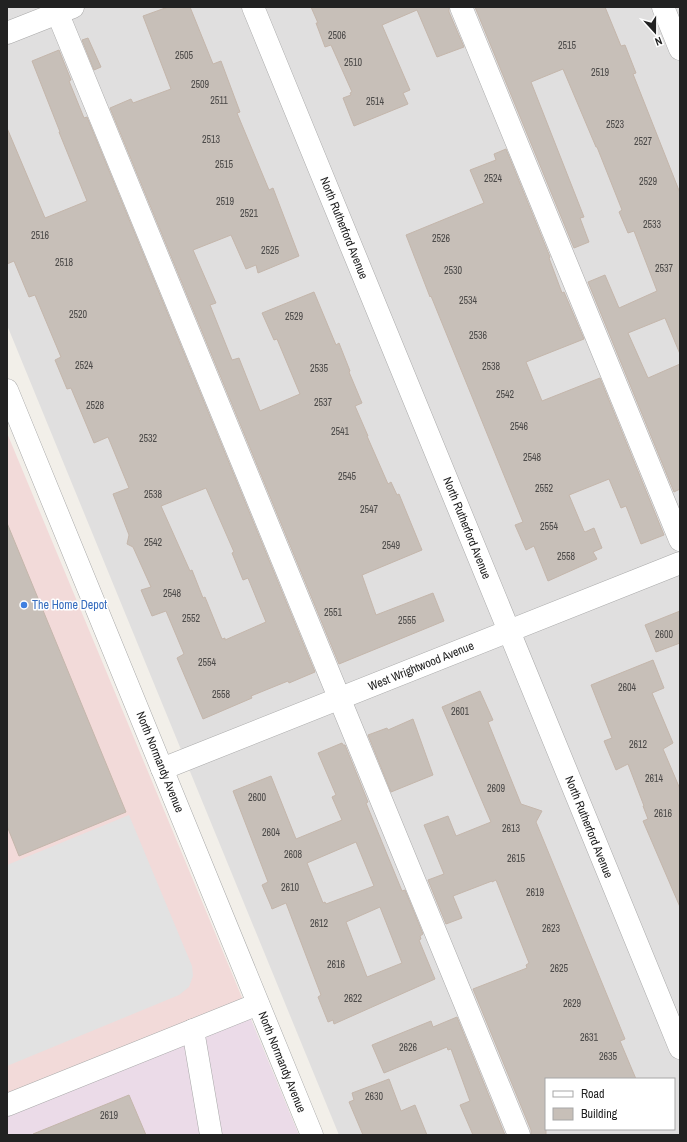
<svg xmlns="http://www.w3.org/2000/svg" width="687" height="1142" font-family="'Archivo Narrow',sans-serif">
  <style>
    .residential { fill: #e0dfdf; fill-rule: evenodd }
    .commercial { fill: #f2dad9 }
    .industrial { fill: #ebdbe8 }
    .parking { fill: #e2e2e2 }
    .building { fill: #c7bfb8; stroke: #c4b6ab; fill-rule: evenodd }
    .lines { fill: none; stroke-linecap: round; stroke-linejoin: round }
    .minor-casing { stroke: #a9a9a9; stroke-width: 23 }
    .minor { stroke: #fff; stroke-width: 22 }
    .shop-dot { fill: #3f7fe0; stroke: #fff; stroke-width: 1.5 }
    .labels { text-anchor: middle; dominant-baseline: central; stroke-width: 3; stroke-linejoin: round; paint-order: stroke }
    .number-label { font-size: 10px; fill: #4b4948 }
    .street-label { font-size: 12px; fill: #222; stroke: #fff }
    .shop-label { font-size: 12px; fill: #366cbe; stroke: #fff; text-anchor: start }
  </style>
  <rect width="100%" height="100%" fill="#f2efe9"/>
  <path class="residential" d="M7,7H680V1135H339L7,325ZM546,1079H674V1129H546Z"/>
  <polygon class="commercial" points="7,433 248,1012 7,1110"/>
  <polygon class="industrial" points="248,1012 299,1135 7,1135 7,1110"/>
  <polygon class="parking" points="129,815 192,966 193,976 189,987 179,995 7,1066 7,865"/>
  <g class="building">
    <polygon points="168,7 190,7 213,64 221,61 240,112 237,113 269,190 273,188 299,256 258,273 256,265 246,269 231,235 193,250 216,303 210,305 232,360 239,358 260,411 300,394 277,339 274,340 262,313 314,292 336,345 339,343 350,371 349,372 362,403 355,406 368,436 367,436 388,484 391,482 397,495 399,494 422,550 362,575 376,615 433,593 444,621 339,664 110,108 131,99 133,103 171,89 143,16"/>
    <polygon points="311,7 449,7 449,12 464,47 437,57 417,10 382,25 410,90 403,93 408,104 354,126 343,98 351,95 350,93 352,92 331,45 325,47 316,23 318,23"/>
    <polygon points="475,7 605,7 621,46 625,45 636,73 633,74 680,193 680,354 665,318 628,333 648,378 680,364 680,489 674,492 588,282 605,275 619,308 657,291 634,231 628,233 619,212 622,210 597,147 596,147 563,69 531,82 584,217 580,218 589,242 574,248"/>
    <polygon points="88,38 101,67 94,70 82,40"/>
    <path d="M59,50L71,80L69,81L84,118L87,117L315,672L289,683L288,681L251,696L252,698L203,719L177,658L184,654L166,611L152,616L141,590L151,587L133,547L127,544L129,535L113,494L129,488L108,437L94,443L71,388L67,389L55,360L61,357L35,295L29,297L14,261L7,264V128L45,218L87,201L59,132H60L32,61ZM206,488L234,552L232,553L243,580L248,578L266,622L225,640V638L222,639L205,597L203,598L192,570L190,571L161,506Z"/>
    <polygon points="506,149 550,257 549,258 562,293 564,292 584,339 526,362 542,401 600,378 664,535 641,544 626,506 621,508 609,479 569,495 584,531 585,532 594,528 602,548 593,552 597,559 548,581 534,546 526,550 515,525 523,522 431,296 430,297 406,235 484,203 470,170 496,160 494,154"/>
    <polygon points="7,523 126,812 19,856 7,826"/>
    <polygon points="680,611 680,643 656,652 645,625"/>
    <polygon points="653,660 664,688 652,693 673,743 663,749 680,789 680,907 643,821 648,819 643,806 644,806 628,764 616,770 604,741 612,738 591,685"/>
    <polygon points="480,691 493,720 488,722 521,804 542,811 536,822 625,1039 620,1041 636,1079 546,1079 546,1135 531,1135 531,1130 473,989 527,968 526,965 529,963 496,880 492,882 492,881 453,896 462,918 446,924 428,880 444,874 424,825 448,816 456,836 491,822 442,707"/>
    <polygon points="413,719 433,775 391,792 368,735 387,728 388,730"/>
    <path d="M342,743L343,745H345L368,802L366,803L402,891L405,890L423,934L420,936L421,939L419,940L435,979L334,1024L333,1020L328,1022L318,997L321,995L286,903L272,909L271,906L262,885L268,882L233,791L271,776L296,839L342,820L332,797L336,795L318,753ZM356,842L374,886L326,904L325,902L323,903L307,863ZM380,907L402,963L367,977L346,922Z"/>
    <polygon points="457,1017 505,1135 473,1135 460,1105 470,1101 451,1049 448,1050 447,1047 384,1073 372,1045 431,1021 433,1027"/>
    <polygon points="389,1079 401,1111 415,1105 427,1135 363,1135 349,1102 354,1100 352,1093"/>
    <polygon points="129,1095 146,1135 34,1135 33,1134"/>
  </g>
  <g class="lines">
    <defs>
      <g id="minor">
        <polyline points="55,7 519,1135"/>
        <polyline points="253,7 680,1048"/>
        <polyline points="461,7 680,540"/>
        <polyline points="663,7 680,49"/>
        <polyline points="7,33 73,7"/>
        <polyline points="7,390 312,1135"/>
        <polyline points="162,769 680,563"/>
        <polyline points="193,1030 211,1135"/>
        <polyline points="7,1105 258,1004"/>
      </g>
    </defs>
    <use href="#minor" class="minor-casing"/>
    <use href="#minor" class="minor"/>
  </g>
  <circle class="shop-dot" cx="24" cy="605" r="4"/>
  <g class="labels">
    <g class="number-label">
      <text x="337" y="35">2506</text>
      <text x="567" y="45">2515</text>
      <text x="184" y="55">2505</text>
      <text x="353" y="62">2510</text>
      <text x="600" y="72">2519</text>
      <text x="200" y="84">2509</text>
      <text x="219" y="100">2511</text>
      <text x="375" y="101">2514</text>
      <text x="615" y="124">2523</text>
      <text x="211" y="139">2513</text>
      <text x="643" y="141">2527</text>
      <text x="224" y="164">2515</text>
      <text x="493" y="178">2524</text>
      <text x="648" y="181">2529</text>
      <text x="225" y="201">2519</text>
      <text x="249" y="213">2521</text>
      <text x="652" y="224">2533</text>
      <text x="40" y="235">2516</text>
      <text x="441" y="238">2526</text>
      <text x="270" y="250">2525</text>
      <text x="64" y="262">2518</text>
      <text x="664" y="268">2537</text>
      <text x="453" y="270">2530</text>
      <text x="468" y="300">2534</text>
      <text x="78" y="314">2520</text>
      <text x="294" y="316">2529</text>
      <text x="478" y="335">2536</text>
      <text x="84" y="365">2524</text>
      <text x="491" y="366">2538</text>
      <text x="319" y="368">2535</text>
      <text x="505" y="394">2542</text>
      <text x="323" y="402">2537</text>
      <text x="95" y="405">2528</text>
      <text x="519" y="426">2546</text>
      <text x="340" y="431">2541</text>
      <text x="148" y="438">2532</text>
      <text x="532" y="457">2548</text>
      <text x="347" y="476">2545</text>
      <text x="544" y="488">2552</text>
      <text x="153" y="494">2538</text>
      <text x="369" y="509">2547</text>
      <text x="549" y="526">2554</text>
      <text x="153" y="542">2542</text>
      <text x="391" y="545">2549</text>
      <text x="566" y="556">2558</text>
      <text x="172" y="593">2548</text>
      <text x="333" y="612">2551</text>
      <text x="191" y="618">2552</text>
      <text x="407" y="620">2555</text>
      <text x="664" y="634">2600</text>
      <text x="207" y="662">2554</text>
      <text x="627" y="687">2604</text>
      <text x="221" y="694">2558</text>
      <text x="460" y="711">2601</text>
      <text x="638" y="744">2612</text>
      <text x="654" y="778">2614</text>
      <text x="496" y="788">2609</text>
      <text x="257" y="797">2600</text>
      <text x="663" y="813">2616</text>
      <text x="511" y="828">2613</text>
      <text x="271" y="832">2604</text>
      <text x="293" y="854">2608</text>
      <text x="516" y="858">2615</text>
      <text x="290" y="887">2610</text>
      <text x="535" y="892">2619</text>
      <text x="319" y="923">2612</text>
      <text x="551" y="928">2623</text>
      <text x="336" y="964">2616</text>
      <text x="559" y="968">2625</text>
      <text x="353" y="998">2622</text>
      <text x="572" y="1003">2629</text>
      <text x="589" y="1037">2631</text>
      <text x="408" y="1047">2626</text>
      <text x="608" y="1056">2635</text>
      <text x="374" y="1096">2630</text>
      <text x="109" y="1115">2619</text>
    </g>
    <g class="street-label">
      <text transform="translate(344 228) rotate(68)">North Rutherford Avenue</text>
      <text transform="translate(467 528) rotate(68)">North Rutherford Avenue</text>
      <text transform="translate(421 666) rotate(-22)">West Wrightwood Avenue</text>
      <text transform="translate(160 762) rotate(68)">North Normandy Avenue</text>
      <text transform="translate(589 827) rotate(68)">North Rutherford Avenue</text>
      <text transform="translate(282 1062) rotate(68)">North Normandy Avenue</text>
    </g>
    <g class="shop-label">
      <text x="32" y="605">The Home Depot</text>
    </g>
  </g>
  <rect width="687" height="1142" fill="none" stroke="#222222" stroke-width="16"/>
  <rect x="545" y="1078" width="130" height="52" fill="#ffffff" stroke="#a7a7a7"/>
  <rect x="553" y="1091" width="20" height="6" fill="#ffffff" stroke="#a7a7a7"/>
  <text x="581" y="1098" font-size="12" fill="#222222">Road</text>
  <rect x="553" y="1108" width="20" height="12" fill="#c7bfb8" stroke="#a7a7a7"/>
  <text x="581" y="1118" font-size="12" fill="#222222">Building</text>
  <g transform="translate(655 32) rotate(159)" stroke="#ffffff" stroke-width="3" paint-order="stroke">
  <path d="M0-3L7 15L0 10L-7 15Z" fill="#222222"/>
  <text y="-6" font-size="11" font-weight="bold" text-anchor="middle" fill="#222222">N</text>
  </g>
</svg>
